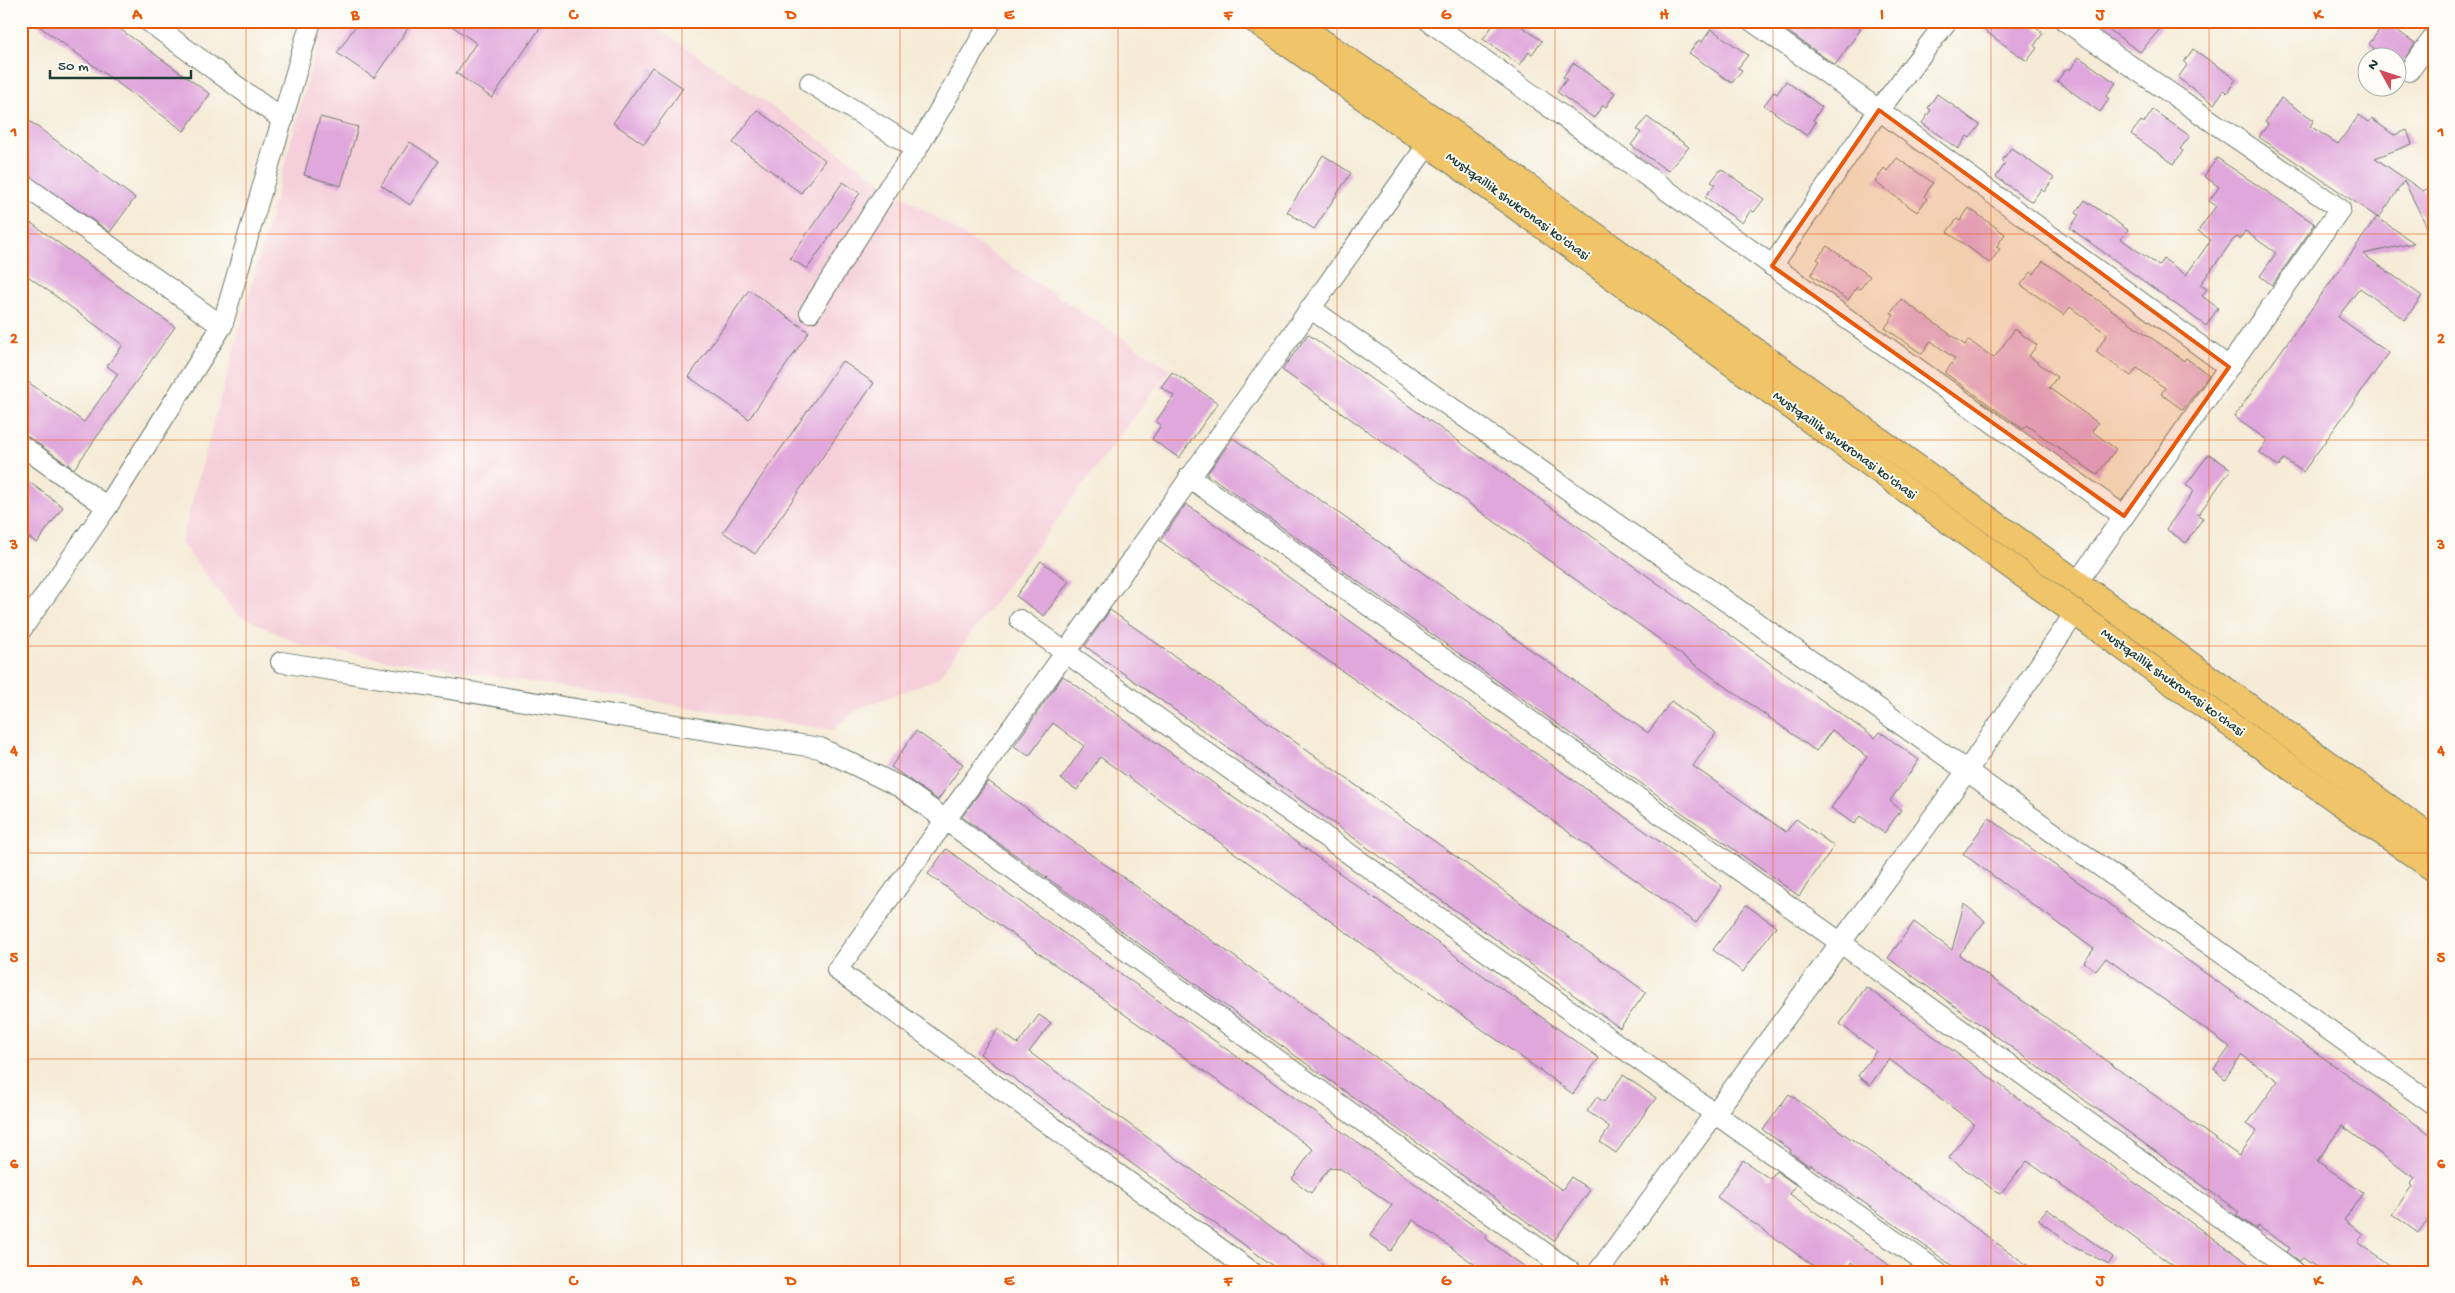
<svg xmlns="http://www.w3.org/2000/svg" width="2455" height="1293" font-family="'Gochi Hand',sans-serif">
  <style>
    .built { fill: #f5cfda }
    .building { fill: #e0a7dc }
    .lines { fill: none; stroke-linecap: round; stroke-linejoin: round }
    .minor-casing { stroke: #6a7a6d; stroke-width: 22 }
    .major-casing { stroke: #6a7a6d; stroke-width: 27 }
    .minor { stroke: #fff; stroke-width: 20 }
    .major { stroke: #f0c469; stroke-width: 25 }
    .marked { fill: #e8590c; fill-opacity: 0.2; stroke: #e8590c; stroke-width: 4; stroke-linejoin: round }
    .grid { fill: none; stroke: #e8590c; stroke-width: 1; stroke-opacity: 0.55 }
    .labels { text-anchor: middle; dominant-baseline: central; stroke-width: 4; stroke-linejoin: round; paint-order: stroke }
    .street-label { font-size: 14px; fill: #1f3d34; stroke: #fdfcf7 }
    .neatline { fill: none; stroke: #e8590c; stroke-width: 2 }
    .grid-label { font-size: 16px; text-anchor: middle; font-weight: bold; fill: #e8590c }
  </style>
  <rect width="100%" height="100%" fill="#fdfcf7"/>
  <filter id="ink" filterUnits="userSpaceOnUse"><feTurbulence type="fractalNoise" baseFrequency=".02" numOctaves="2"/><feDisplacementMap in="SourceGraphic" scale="10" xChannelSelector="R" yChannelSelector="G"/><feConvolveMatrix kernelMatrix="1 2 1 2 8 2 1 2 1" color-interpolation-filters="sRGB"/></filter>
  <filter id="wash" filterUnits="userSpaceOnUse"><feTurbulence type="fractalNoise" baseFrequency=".0096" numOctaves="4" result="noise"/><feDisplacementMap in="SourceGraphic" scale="20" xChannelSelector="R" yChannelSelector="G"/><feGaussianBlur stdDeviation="1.12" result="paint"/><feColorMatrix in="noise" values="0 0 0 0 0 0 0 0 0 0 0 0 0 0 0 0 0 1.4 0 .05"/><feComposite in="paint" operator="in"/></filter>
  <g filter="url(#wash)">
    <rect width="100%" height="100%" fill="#f5ebd7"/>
    <polygon class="built" points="324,21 647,21 889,187 1170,369 938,678 858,709 833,730 303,646 235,613 181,542"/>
    <g id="blocks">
      <g class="building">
        <polygon points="32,21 109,21 210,94 184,131"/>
        <polygon points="359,21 413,21 374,78 337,53"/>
        <polygon points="445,21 545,21 492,98 456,73 476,43"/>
        <polygon points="1496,21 1514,21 1542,41 1532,54 1529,52 1520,65 1483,39"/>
        <polygon points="1773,21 1850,21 1861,29 1835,65"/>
        <polygon points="1992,21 2027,21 2043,33 2034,46 2037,48 2027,61 1985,31"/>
        <polygon points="2097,21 2153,21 2162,27 2140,52"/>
        <polygon points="2385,22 2415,43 2398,69 2398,58 2374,58 2378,52 2369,44"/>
        <polygon points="1711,29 1748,55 1738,68 1742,70 1732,83 1689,53 1699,40 1702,42"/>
        <polygon points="2193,49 2236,79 2227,93 2224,90 2214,104 2178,78 2187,65 2184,62"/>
        <polygon points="2079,57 2116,83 2106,96 2109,99 2100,112 2057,81 2067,68 2070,70"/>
        <polygon points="1573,63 1615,93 1606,107 1603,105 1594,118 1557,92 1567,79 1563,77"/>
        <polygon points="652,67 683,88 644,144 613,123"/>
        <polygon points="1786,81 1822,107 1813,120 1816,122 1807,136 1764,105 1774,92 1777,94"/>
        <polygon points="1937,94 1980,125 1970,138 1967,136 1958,149 1922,123 1931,110 1928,108"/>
        <polygon points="2281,98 2314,120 2310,126 2338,144 2359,115 2369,122 2372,119 2394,135 2407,130 2412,144 2375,158 2423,191 2434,185 2434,241 2404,181 2379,218 2377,217 2414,243 2363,254 2422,296 2405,320 2360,288 2338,317 2389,353 2303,472 2284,459 2279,467 2259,452 2267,440 2234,417 2377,217 2259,137 2268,124 2265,122"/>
        <polygon points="757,110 825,160 801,193 733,143"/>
        <polygon points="2153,110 2190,136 2180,149 2183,151 2174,164 2131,134 2141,121 2144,123"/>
        <polygon points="21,115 135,198 110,232 21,171"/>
        <polygon points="320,117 358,127 341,186 304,175"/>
        <polygon points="1647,117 1689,147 1668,171 1631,145 1641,132 1637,130"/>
        <polygon points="410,142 439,161 410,205 381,185"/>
        <polygon points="2011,148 2054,178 2044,192 2041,189 2032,202 1996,177 2005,164 2002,161"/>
        <polygon points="1323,155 1351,173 1314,229 1287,212"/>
        <polygon points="1897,158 1933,183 1924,196 1927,199 1917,212 1875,182 1884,168 1887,171"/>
        <polygon points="2217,158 2315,224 2272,285 2260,276 2276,253 2245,231 2240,239 2237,237 2233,240 2200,285 2207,289 2202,296 2218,308 2206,326 2070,228 2079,215 2076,213 2085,200 2128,230 2121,239 2159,266 2164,259 2186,275 2211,240 2198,231 2216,206 2209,201 2219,187 2204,176"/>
        <polygon points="1721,169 1764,199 1754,212 1751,210 1742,223 1705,197 1715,184 1711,182"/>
        <polygon points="843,182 860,193 807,269 790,258"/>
        <polygon points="1969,208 2005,234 1996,247 2000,249 1990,263 1947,232 1957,219 1960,221"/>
        <polygon points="31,223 175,327 74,469 21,432 21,377 84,422 118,374 107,366 123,345 21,271 21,237"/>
        <polygon points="1827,246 1870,276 1860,289 1857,287 1848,300 1811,275 1820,261 1817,259"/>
        <polygon points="2043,261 2184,361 2186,358 2209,375 2183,410 2161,394 2165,388 2137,368 2131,376 2096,352 2107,334 2070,307 2064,315 2021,285 2031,272 2034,274"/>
        <polygon points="749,290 809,332 749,419 689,377"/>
        <polygon points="1901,299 1965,345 1968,340 1994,358 2015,329 2037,345 2029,356 2057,377 2049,388 2098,423 2092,431 2116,449 2097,475 2026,425 2023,429 1945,373 1955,359 1931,341 1922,354 1885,328 1894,315 1891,313"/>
        <polygon points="1308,334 1858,726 1875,738 1880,732 1919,760 1890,801 1901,810 1884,833 1860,816 1854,824 1831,808 1867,757 1832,730 1816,751 1282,370"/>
        <polygon points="842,361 874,383 755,554 723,532"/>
        <polygon points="1172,372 1218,403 1179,458 1152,439 1161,425 1156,421 1174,396 1161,387"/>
        <polygon points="1233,438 1648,733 1671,701 1716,733 1693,766 1786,832 1796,819 1834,846 1799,896 1207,474"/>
        <polygon points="2209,454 2231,469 2198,515 2203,518 2186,543 2166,529 2194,491 2186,485"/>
        <polygon points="21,476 63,507 37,543 21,532"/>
        <polygon points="1186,504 1722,886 1696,923 1160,541"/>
        <polygon points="1041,561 1069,581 1044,616 1016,596"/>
        <polygon points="1110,610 1646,992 1620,1028 1085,646"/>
        <polygon points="1063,676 1599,1058 1573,1094 1100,757 1077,790 1061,779 1084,746 1053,723 1029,756 1014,746"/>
        <polygon points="916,731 963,764 938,800 891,767"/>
        <polygon points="988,781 1562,1190 1571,1177 1590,1190 1554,1241 962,817"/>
        <polygon points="1989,818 2434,1137 2434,1211 2418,1233 2392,1214 2412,1186 2410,1184 2414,1178 2342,1126 2317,1161 2363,1193 2344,1220 2363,1234 2358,1242 2399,1272 2323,1272 2303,1258 2300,1261 2287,1252 2290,1248 2258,1226 2256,1229 2236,1215 2239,1212 1888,958 1914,922 1952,950 1964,904 1985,921 1959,955 2239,1156 2257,1131 2247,1124 2278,1081 2242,1055 2225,1079 2214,1069 2230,1047 2106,958 2096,971 2084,962 2094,949 1963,854"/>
        <polygon points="946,849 1470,1223 1487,1235 1485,1238 1532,1272 1468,1272 1474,1264 1413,1220 1391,1251 1370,1236 1392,1205 1341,1169 1329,1168 1311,1193 1292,1179 1313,1149 928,874"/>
        <polygon points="1746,905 1776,926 1743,972 1713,950"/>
        <polygon points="1866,987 2078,1142 2260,1272 2182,1272 2027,1161 2000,1194 1949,1158 1974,1124 1889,1059 1870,1085 1858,1076 1876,1051 1840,1024"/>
        <polygon points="1039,1015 1051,1023 1029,1052 1334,1272 1282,1272 980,1054 998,1029 1018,1044"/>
        <polygon points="1623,1075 1656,1098 1616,1153 1600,1142 1610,1127 1587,1111 1597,1097 1604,1102"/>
        <polygon points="1789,1094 1836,1128 2037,1272 1961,1272 1810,1164 1809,1166 1790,1152 1791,1150 1763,1130"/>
        <polygon points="1743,1160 1770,1179 1776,1171 1796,1185 1790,1194 1899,1272 1865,1272 1851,1262 1844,1272 1822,1272 1717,1197"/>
        <polygon points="2047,1209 2113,1257 2109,1264 2074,1247 2038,1220"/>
      </g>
    </g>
  </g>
  <g filter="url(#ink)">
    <use href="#blocks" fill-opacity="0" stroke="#6a7a6d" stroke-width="1"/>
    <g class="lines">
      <defs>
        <g id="minor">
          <polyline points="148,21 283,120"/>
          <polyline points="1429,21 2124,516"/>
          <polyline points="1752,21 1879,110 2229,367"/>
          <polyline points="2065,21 2340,209 2076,584"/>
          <polyline points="2409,71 2434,37"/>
          <polyline points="810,83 917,149"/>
          <polyline points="21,183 222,326"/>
          <polyline points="1772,266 1879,110 1947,21"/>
          <polyline points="1310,308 1967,771 2434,1105"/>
          <polyline points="810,312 889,187 917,149 991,21"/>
          <polyline points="21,445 107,507"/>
          <polyline points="1189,477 1841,943 2295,1272"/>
          <polyline points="1020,620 1938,1272"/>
          <polyline points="21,630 107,507 222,326 311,21"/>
          <polyline points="281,662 820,748 900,787 1571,1272"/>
          <path d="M1252,1272L837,970C1037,696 1231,418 1429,143"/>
          <polyline points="1598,1272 1967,771 2075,613"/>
        </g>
        <g id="major">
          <path d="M1256,21C1651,300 2038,591 2434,869"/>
          <polyline points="1292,21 1441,124 2434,840"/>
        </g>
      </defs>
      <use href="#minor" class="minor-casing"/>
      <use href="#major" class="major-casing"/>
      <use href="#minor" class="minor"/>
      <use href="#major" class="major"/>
    </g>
  </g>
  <path class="marked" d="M1879,110L2229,367L2124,516L1772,266Z"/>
  <path class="grid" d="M246,21V1272M464,21V1272M682,21V1272M900,21V1272M1118,21V1272M1337,21V1272M1555,21V1272M1773,21V1272M1991,21V1272M2209,21V1272M21,234H2434M21,440H2434M21,646H2434M21,853H2434M21,1059H2434"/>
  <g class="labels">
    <g class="street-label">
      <text transform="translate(1517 207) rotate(36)">Mustqaillik shukronasi ko'chasi</text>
      <text transform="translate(1844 446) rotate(36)">Mustqaillik shukronasi ko'chasi</text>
      <text transform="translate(2172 683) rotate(36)">Mustqaillik shukronasi ko'chasi</text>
    </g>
  </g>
  <rect width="2455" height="1293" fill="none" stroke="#fdfcf7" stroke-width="55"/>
  <g transform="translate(2382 72) rotate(310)"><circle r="24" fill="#fdfcf7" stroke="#a4b0a9"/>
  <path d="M0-4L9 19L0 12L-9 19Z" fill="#d1495b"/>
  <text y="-8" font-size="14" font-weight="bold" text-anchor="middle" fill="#1f3d34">N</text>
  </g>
  <path d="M50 70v8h141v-8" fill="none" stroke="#1f3d34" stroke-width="2.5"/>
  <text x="58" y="70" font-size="15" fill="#1f3d34" stroke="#fdfcf7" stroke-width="4" paint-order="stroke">50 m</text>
  <rect x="28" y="28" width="2400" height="1238" class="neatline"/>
  <g class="grid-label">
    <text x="137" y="19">A</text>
    <text x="355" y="19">B</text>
    <text x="573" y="19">C</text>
    <text x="791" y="19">D</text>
    <text x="1009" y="19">E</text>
    <text x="1228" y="19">F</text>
    <text x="1446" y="19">G</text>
    <text x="1664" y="19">H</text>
    <text x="1882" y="19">I</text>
    <text x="2100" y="19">J</text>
    <text x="2318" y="19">K</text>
    <text x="14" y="136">1</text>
    <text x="2441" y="136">1</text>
    <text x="14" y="343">2</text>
    <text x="2441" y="343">2</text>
    <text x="14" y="549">3</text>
    <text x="2441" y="549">3</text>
    <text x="14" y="755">4</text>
    <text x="2441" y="755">4</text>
    <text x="14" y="962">5</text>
    <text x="2441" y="962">5</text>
    <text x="14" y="1168">6</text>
    <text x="2441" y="1168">6</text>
    <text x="137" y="1285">A</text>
    <text x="355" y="1285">B</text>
    <text x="573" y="1285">C</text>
    <text x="791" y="1285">D</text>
    <text x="1009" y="1285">E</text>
    <text x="1228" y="1285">F</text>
    <text x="1446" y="1285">G</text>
    <text x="1664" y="1285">H</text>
    <text x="1882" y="1285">I</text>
    <text x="2100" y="1285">J</text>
    <text x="2318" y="1285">K</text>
  </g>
</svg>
